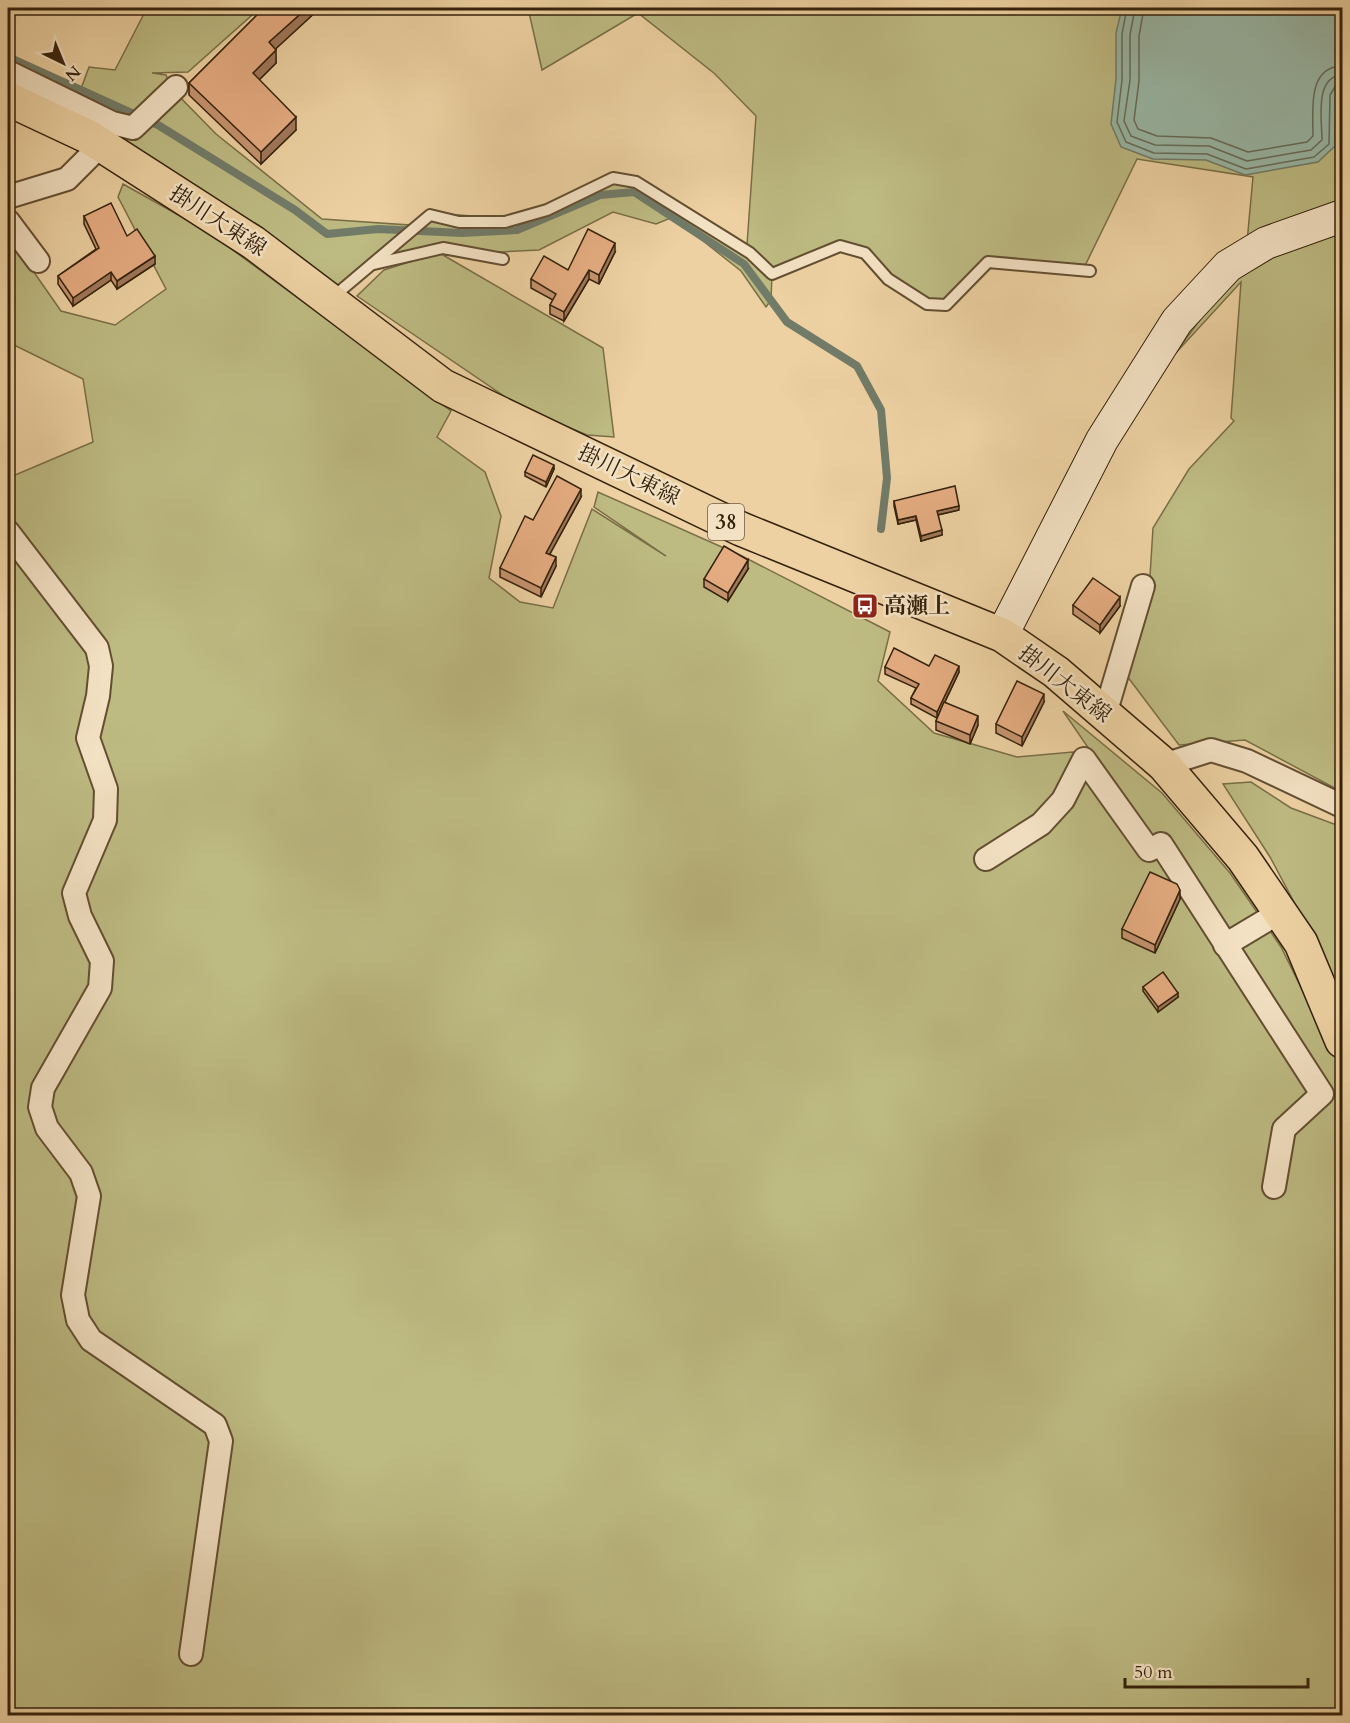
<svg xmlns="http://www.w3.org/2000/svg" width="1350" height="1723" font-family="Cardo,'Noto Serif JP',serif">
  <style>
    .green { fill: #bdba82; stroke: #796e46; stroke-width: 1.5 }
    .water { fill: #99b7a6; stroke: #717b68; stroke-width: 1.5 }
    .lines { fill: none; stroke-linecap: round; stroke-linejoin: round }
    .shore { stroke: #676c58; stroke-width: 1.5 }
    .stream { stroke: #717b68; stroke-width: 8 }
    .lane-casing { stroke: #634e31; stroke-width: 14 }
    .street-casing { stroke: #634e31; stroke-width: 26 }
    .secondary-casing { stroke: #35220b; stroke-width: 34 }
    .primary-casing { stroke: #35220b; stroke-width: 36 }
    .lane { stroke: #f3e1c3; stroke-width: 10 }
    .street { stroke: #f3e1c3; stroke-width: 22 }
    .secondary { stroke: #f3e1c3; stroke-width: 32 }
    .primary { stroke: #edd1a2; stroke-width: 33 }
    .wall { fill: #c5946f; stroke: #35220b; stroke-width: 1.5 }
    .shaded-wall { fill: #a0785a; stroke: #35220b; stroke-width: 1.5 }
    .building { fill: #e5ac81; stroke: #35220b; stroke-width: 1.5 }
    .labels { text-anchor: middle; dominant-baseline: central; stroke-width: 5; stroke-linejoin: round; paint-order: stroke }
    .shield { fill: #f3e1c3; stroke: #6e5b42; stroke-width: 1.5 }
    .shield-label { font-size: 21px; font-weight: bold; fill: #35220b }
    .street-label { font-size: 22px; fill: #35220b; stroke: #f3e1c3 }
    .poi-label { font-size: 22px; font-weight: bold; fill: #35220b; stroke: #f3e1c3; text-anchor: start }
  </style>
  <rect width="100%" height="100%" fill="#edd1a2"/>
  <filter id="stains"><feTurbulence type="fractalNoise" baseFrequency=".00333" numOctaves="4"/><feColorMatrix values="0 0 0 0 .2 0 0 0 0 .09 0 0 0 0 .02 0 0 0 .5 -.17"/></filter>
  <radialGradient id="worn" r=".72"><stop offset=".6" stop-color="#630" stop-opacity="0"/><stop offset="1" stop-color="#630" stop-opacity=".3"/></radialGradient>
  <g class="green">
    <polygon points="147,8 260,8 188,72 152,73 166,75 173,90 216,134 322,219 409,225 337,294 75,105 89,67 115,70"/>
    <polygon points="528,8 1342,8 1342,792 1245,740 1179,745 1124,672 1149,592 1153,528 1189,469 1234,421 1231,418 1241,282 1173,356 1229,281 1244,275 1253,177 1137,159 1080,276 1022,264 988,262 946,305 927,304 889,278 865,253 838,246 772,274 771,300 766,307 741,271 673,217 656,224 613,212 539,250 443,255 603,348 614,437 587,435 520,407 357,296 384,270 428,256 369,267 432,213 513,219 611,174 747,245 756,116 715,74 638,13 542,70"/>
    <polygon points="123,184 207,231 451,411 437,437 485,472 501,516 489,578 520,602 553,608 592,509 666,556 594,507 598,492 742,556 890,632 878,681 934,733 1017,757 1073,752 1088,765 1154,844 1063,711 1162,793 1230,873 1281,947 1327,1040 1321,953 1270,857 1223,784 1251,782 1291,808 1342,827 1342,1715 8,1715 8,478 93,442 83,379 8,342 8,235 61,311 115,325 166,289 118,197"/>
  </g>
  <polygon class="water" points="1122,8 1342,8 1342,84 1336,96 1335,146 1318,162 1245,175 1206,160 1153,159 1121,147 1111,124 1116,79 1116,33"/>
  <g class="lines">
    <g class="shore">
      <polyline points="1127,8 1122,34 1122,80 1117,122 1126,142 1154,153 1207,154 1246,169 1314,157 1329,144 1330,95 1336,85 1342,83"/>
      <path d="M1135,8L1130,35V80L1124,121L1131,136L1155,145L1209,146L1247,161L1311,150L1322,140C1322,120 1314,77 1342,75"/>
      <path d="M1144,8L1139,36V81L1134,120L1138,129L1157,136L1211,138L1248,152L1307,142L1313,136C1313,111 1307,67 1342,66"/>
    </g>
    <polyline class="stream" points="8,57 158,125 295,210 327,234 378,229 462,233 517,230 600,195 634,192 744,264 787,322 857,366 881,410 887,478 881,529"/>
    <defs>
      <g id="lane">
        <polyline points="374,264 443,248 503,259"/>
        <polyline points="333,297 430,215 459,222 505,222 547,210 613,178 636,182 750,253 772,274 840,246 865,253 888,279 927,304 946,305 988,262 1090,271"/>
      </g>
      <g id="street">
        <polyline points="8,72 112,123 133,128 176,87"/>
        <polyline points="8,197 67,179 101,145"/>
        <polyline points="8,221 38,261"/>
        <polyline points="8,532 97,648 101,666 98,696 88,738 106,789 105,820 74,893 80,916 102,961 100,988 43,1088 40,1107 47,1128 81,1173 89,1196 73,1295 78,1320 91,1340 215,1425 221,1441 191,1654"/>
        <polyline points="1105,714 1143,586"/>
        <polyline points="1164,765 1211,750 1247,761 1342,806"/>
        <polyline points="986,859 1041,824 1063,800 1084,759 1149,850 1161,844 1322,1094 1284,1129 1274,1187"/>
        <polyline points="1225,945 1280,912"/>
      </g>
      <polyline id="secondary" points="1002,635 1102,440 1177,321 1228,266 1266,243 1342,216"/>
      <polyline id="primary" points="8,99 89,137 254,243 443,386 741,529 1002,635 1056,672 1164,765 1243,858 1301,943 1342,1041"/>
    </defs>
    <use href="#lane" class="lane-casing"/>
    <use href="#street" class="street-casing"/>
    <use href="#secondary" class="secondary-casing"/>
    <use href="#primary" class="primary-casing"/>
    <use href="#lane" class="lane"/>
    <use href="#street" class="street"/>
    <use href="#secondary" class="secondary"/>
    <use href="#primary" class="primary"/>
  </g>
  <g class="wall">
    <polygon points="264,8 320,8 275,49 276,63 259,80 296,130 261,164 189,95 189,83"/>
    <polygon points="84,216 127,236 155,264 117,289 111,280 73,306 58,284 58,276 96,249 84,224"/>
    <polygon points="615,252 599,284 589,279 564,321 550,314 550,305 553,300 531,288 531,279 568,270"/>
    <polygon points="554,469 546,487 525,476 525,472"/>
    <polygon points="581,497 550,554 556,566 541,597 500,577 500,568 533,520"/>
    <polygon points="894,501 959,510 938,515 942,535 921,541 916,520 898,524 894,506"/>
    <polygon points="748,569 728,601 704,587 704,579"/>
    <polygon points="1073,605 1120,606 1100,633 1073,614"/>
    <polygon points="929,666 959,672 945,702 978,725 970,744 936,730 936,721 937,718 911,704 911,698 916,688 885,674 885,667"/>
    <polygon points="1044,702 1022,746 996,733 996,724"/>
    <polygon points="1180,899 1155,953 1122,938 1122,929"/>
    <polygon points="1143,987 1178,997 1158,1012 1143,991"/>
  </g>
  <g class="shaded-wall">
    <polygon points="307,8 320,8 269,55 269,42"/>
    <polygon points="276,50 276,63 253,86 253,73"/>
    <polygon points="296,117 296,130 261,164 261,152"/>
    <polygon points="615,243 615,252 599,284 599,275"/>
    <polygon points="155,256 155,264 117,289 117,281"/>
    <polygon points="589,270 589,279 564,321 564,312"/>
    <polygon points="111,272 111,280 73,306 73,298"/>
    <polygon points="554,465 554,469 546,487 546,482"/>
    <polygon points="581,489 581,497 546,561 546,553"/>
    <polygon points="959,506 959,510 937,515 937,511"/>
    <polygon points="916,516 916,520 898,524 898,520"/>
    <polygon points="942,530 942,535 921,541 921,536"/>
    <polygon points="556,557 556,566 541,597 541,588"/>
    <polygon points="748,560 748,569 728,601 728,593"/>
    <polygon points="1120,597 1120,606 1100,633 1100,625"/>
    <polygon points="959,666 959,672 937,718 937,712"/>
    <polygon points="1044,694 1044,702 1022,746 1022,737"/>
    <polygon points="978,716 978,725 970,744 970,735"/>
    <polygon points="1180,890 1180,899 1155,953 1155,945"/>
    <polygon points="1178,993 1178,997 1158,1012 1158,1007"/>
  </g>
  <g class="building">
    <polygon points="264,8 307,8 269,42 276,50 253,73 296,117 261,152 189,83"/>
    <polygon points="111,203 127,236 137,229 155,256 117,281 111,272 73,298 58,276 99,248 84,216"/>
    <polygon points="588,229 615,243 599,275 589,270 564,312 550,305 556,294 531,279 544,256 568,270"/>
    <polygon points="533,455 554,465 546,482 525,472"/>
    <polygon points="557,476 581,489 546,553 556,557 541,588 500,568 525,516 533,520"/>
    <polygon points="955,486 959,506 937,511 942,530 921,536 916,516 898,520 894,501"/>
    <polygon points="724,546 748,560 728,593 704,579"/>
    <polygon points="1093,578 1120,597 1100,625 1073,605"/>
    <polygon points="894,648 929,666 935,655 959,666 937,712 911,698 919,684 885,667"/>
    <polygon points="1017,681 1044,694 1022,737 996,724"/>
    <polygon points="944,702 978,716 970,735 936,721"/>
    <polygon points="1150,872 1177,884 1180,890 1155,945 1122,929"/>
    <polygon points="1163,972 1178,993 1158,1007 1143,987"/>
  </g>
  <defs>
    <symbol id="bus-square" viewBox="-11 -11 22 22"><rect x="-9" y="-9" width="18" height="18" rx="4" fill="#8f2418" stroke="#f3e1c3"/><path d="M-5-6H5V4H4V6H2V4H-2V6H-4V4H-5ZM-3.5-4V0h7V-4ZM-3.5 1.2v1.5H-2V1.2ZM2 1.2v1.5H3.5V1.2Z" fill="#fff"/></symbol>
  </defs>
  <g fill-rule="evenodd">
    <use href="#bus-square" x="850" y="591" width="30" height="30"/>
  </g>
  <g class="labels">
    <rect class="shield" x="708" y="504" width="36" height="36" rx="4.5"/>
    <g class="shield-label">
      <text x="726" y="522">38</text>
    </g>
    <g class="street-label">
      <text transform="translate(218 221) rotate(33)">掛川大東線</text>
      <text transform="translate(629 475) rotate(26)">掛川大東線</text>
      <text transform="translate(1065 684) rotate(38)">掛川大東線</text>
    </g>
    <g class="poi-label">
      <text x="884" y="606">高瀬上</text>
    </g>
  </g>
  <rect width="1350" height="1723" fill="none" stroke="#edd1a2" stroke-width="30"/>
  <rect x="9" y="9" width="1332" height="1705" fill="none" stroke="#35220b" stroke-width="3"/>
  <rect x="15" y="15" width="1320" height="1693" fill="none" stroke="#35220b" stroke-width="1.5"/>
  <g transform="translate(63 63) rotate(137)" stroke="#f3e1c3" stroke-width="4.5" paint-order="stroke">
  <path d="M0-4.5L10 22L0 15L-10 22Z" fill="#35220b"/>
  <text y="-9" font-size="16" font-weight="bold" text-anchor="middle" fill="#35220b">N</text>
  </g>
  <path d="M1125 1678v9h183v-9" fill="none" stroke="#35220b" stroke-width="3"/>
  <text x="1134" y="1678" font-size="18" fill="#35220b" stroke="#f3e1c3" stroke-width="4.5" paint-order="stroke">50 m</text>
  <rect width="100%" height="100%" filter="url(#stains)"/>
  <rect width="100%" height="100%" fill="url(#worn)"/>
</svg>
